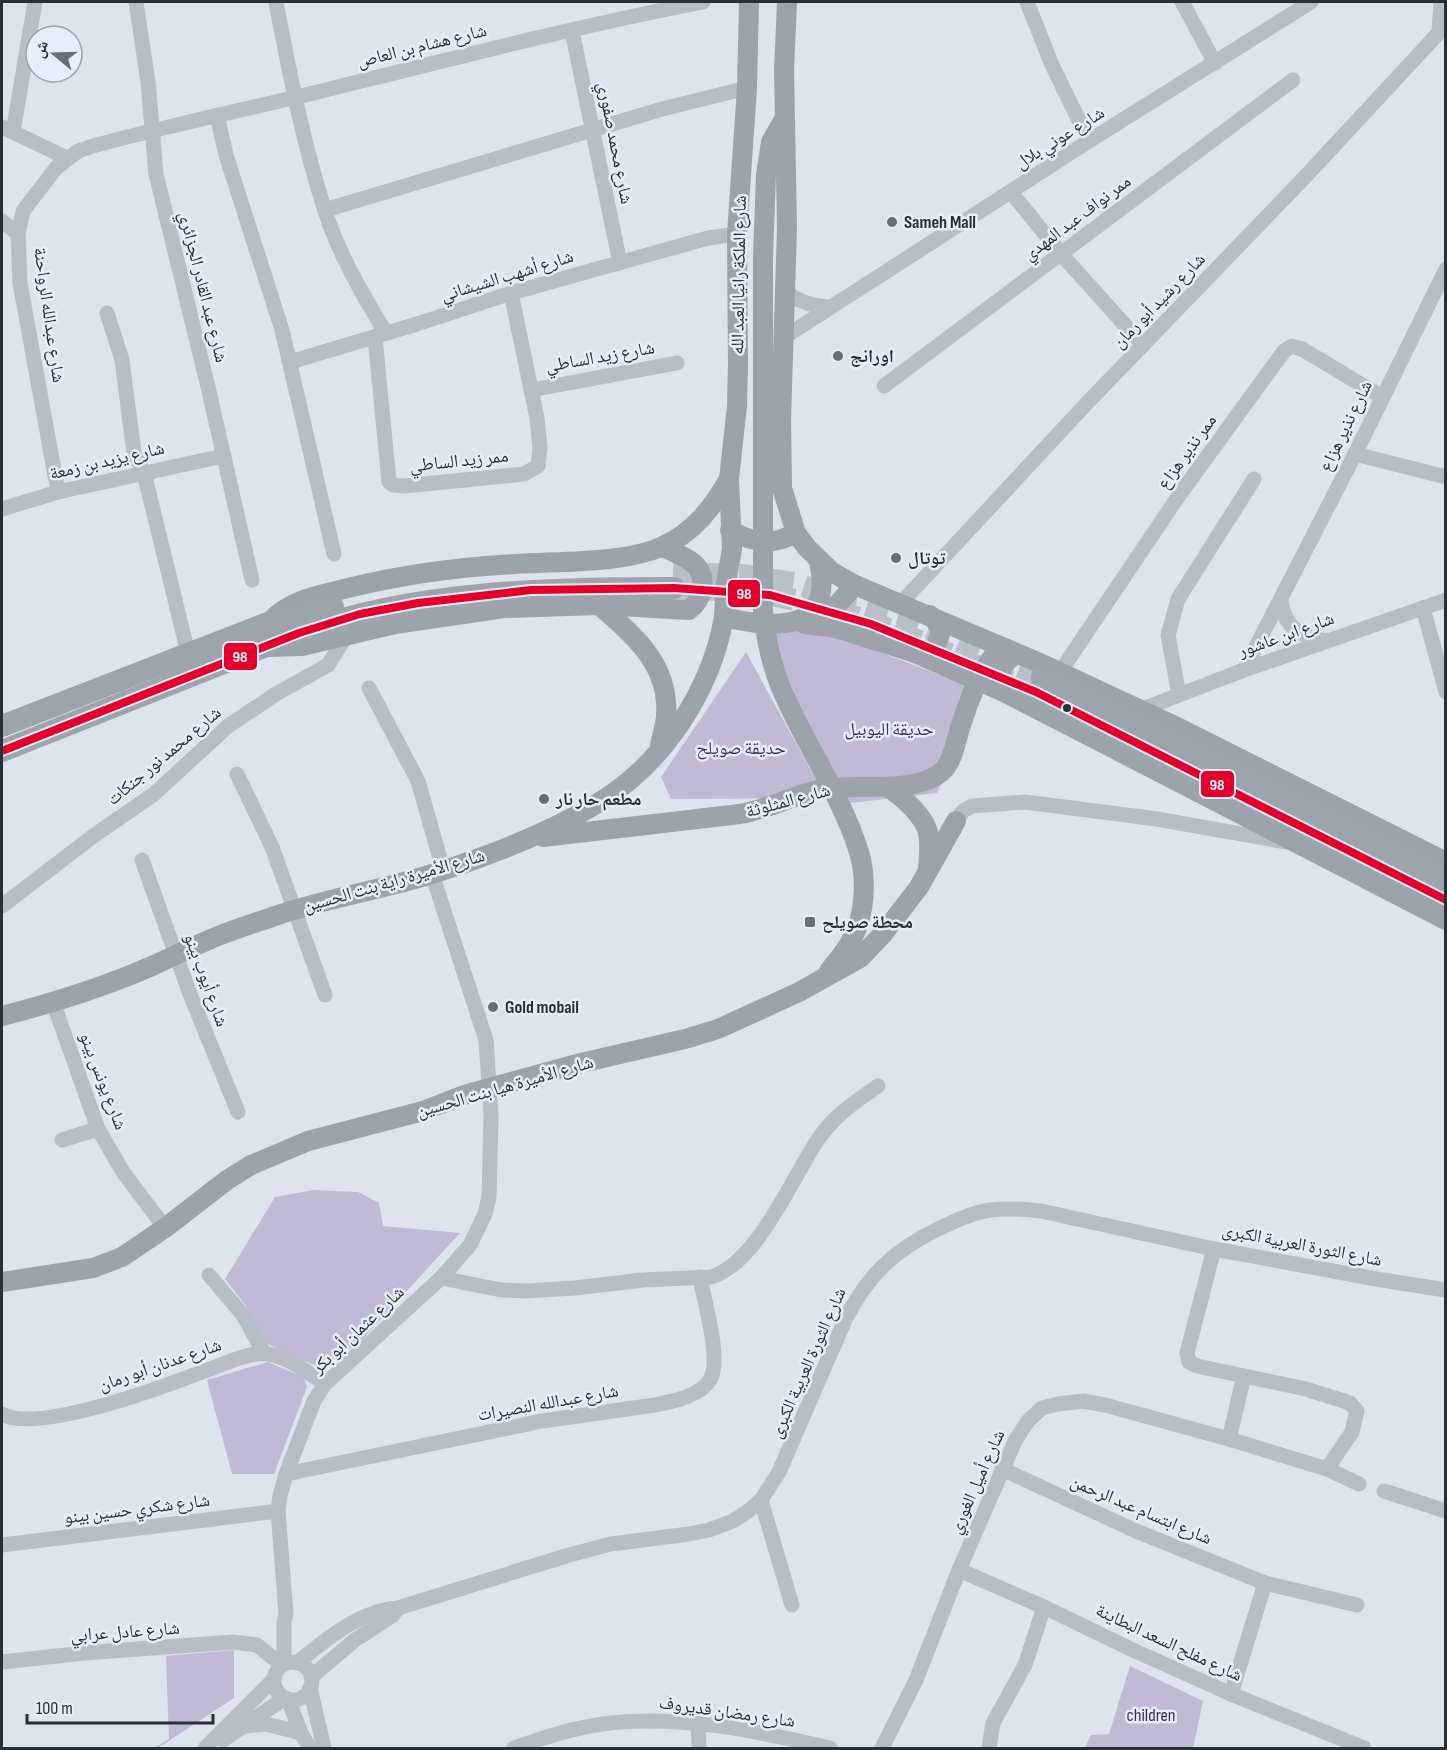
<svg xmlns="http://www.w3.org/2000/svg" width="1447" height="1750" font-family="'Sofia Sans Condensed','Noto Naskh Arabic',sans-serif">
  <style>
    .green { fill: #c0bad6 }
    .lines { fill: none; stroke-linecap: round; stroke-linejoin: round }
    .highway-tunnel { stroke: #b9c0c9; stroke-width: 22; stroke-dasharray: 22 11; stroke-linecap: butt }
    .minor { stroke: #b7bec6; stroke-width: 15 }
    .major { stroke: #9da3aa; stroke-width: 20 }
    .highway { stroke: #9ea4ac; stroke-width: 22 }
    .bus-1-casing { stroke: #e5eefb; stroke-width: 12 }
    .bus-1 { stroke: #e4002b; stroke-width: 8 }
    .poi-dot { fill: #666f77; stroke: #e5eefb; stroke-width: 2 }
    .bus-dot { fill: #263037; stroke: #e5eefb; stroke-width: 2 }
    .labels { text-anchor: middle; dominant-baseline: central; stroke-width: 5; stroke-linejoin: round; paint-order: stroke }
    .street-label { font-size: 18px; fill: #263037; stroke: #e5eefb }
    .poi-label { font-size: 18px; font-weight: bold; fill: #263037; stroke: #e5eefb; text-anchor: start }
    .park-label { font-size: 18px; fill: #3c2857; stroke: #e5eefb }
    .line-badge { stroke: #e5eefb; stroke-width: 2 }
    .badge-label { font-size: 16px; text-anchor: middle; font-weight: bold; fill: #fff }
  </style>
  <rect width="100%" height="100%" fill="#dee4ed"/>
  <g class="green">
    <polygon points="815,628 967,685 976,696 937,793 851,803 800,714 780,661 775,630"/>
    <polygon points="746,652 826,798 671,799 661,777"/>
    <polygon points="313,1190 358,1192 379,1203 383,1226 460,1233 358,1344 321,1368 263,1342 246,1306 225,1279 275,1197"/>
    <polygon points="268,1362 304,1377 307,1387 274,1474 232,1474 207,1380"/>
    <polygon points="234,1650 234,1698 158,1748 155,1748 169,1739 166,1656"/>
    <polygon points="1130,1666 1203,1701 1193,1748 1085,1748 1091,1735 1109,1734"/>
  </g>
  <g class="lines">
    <g class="highway-tunnel">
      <polyline points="673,573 741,575 794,583 915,622 1042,677"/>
      <path d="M674,588C706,590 739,589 770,595C863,611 950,655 1036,692"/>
    </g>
    <g class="minor">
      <polyline points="136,2 148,82 156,174 208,387 252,580"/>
      <path d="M276,2C289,71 303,143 325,211C339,254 362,294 386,333"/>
      <polyline points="1027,2 1052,65 1089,141"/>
      <polyline points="1182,2 1215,63"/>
      <polyline points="572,31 620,263"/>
      <polyline points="1439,32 1441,2"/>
      <polyline points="217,115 226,155 282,330 334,554"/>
      <polyline points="2,127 67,158"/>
      <polyline points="13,132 35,2"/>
      <polyline points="1011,192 1061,254 1143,345"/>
      <polyline points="325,210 662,109 747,88"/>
      <polyline points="2,221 18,234"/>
      <path d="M785,292C800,302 812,306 831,307"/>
      <polyline points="107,313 122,360 134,453 144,473 188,653"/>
      <polyline points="375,337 389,482 393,485 405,486 524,474 538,466 540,448 537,418 511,293"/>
      <polyline points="783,338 1089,141 1311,2"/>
      <polyline points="290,362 417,324 511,293 708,238 737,234"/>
      <polyline points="884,386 1293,80"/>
      <polyline points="531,390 677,363"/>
      <polyline points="1355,454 1446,477"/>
      <path d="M58,492L20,283L18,234L23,211L56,168L78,151L93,146C167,126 243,110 318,92C446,60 574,27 703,2"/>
      <polyline points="2,509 58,492 223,456"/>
      <path d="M1281,600C1284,628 1301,637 1327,641"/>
      <polyline points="900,604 1088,402 1304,178 1446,25"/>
      <polyline points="1423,608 1446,692"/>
      <polyline points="1244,670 1355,454 1446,269"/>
      <polyline points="1060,672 1180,494 1284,351 1292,346 1302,349 1382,397"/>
      <polyline points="369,688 418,781 443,869"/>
      <polyline points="1179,695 1168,635 1178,599 1254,479"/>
      <polyline points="1140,710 1244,670 1446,600"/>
      <polyline points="237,774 272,847 325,995"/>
      <polyline points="956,821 963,811 972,806 1025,802 1157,819 1286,842"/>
      <polyline points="142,860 190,994 238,1112"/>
      <polyline points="2,906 92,837 154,794 228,726 276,694 328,665 347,635"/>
      <polyline points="53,1002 98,1129 123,1172 165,1228"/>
      <polyline points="62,1140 98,1129"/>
      <polyline points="1214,1249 1187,1353 1189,1362 1197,1366 1306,1389 1350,1403 1357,1411 1352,1432 1327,1469"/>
      <polyline points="209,1275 243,1315 264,1353"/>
      <path d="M441,1278L501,1290L526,1291L575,1288L643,1280L711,1277C758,1263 792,1177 819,1138C835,1115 856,1101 878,1086"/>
      <path d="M2,1414C37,1434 163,1387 202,1372C219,1366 250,1351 268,1354C289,1357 308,1373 325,1384"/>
      <polyline points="1229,1439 1244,1376"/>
      <polyline points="1002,1469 1136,1531 1265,1583 1357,1605"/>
      <path d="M286,1474L542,1421L655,1405C673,1401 699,1397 710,1380C722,1360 704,1301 700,1277"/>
      <polyline points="1384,1491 1446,1511"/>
      <polyline points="761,1500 792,1605"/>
      <polyline points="2,1545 278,1511"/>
      <polyline points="959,1570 1044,1607 1135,1651 1231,1694 1364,1748"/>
      <polyline points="2,1662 84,1653 233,1642 257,1645 282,1665"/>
      <circle cx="293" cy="1681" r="19"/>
      <path d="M297,1663C325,1640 361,1610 398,1608L569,1555L611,1544L689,1534L709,1530L733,1521L747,1512L761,1500L779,1472L845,1320C867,1276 894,1250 938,1229C955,1221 971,1213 990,1210C1007,1208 1024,1209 1041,1211L1214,1249L1382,1280L1446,1290"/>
      <polyline points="284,1664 284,1622 286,1614 278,1511 280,1496 286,1474 314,1401 325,1384 441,1278 470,1245 485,1214 489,1197 491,1116 486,1040 432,874"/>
      <polyline points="311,1677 355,1640 392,1616 398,1608"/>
      <polyline points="310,1688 324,1748"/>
      <polyline points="1231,1694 1265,1583"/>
      <polyline points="288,1699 301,1733 310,1748"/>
      <polyline points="698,1724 699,1748"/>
      <polyline points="246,1726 266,1724 301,1733"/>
      <polyline points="223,1740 285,1698"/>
      <polyline points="205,1748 274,1679"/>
      <path d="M514,1748C543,1738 572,1728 603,1724C678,1714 758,1731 830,1748"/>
      <polyline points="882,1748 916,1680 959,1570 1015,1441 1028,1421 1042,1408 1058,1404 1083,1401 1105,1405 1229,1439 1327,1469 1359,1484"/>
      <polyline points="989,1748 993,1723 1025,1665 1044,1607"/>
    </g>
    <g class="major">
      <path d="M749,2L747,88L737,234L738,365L737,406L729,479L732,549L726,583L724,617C774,629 835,633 819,561"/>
      <polyline points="787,2 784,70 787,227 781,420 782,488 796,533 807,548 832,572 855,585 1040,663 1173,725 1446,862"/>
      <path d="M783,121L771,142L766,175L763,257V612C766,638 771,664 781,688C804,743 841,794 859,852C867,878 865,914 853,937C847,950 838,960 829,971"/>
      <path d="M730,530C752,543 773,546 796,533"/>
      <path d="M599,605C634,636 670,664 666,717C665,726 662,736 660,745"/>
      <polyline points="797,621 805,624 836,628 915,653 1004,692 1446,920"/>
      <path d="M270,622C288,601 318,595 344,589C400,575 457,567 515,564C558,561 624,564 663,546C693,533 713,507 729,479"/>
      <polyline points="836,628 836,606 855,585"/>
      <path d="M269,647L302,646L395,624L504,608L599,605L689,610C705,597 709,573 689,560C681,555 671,551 663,547"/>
      <path d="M915,653C933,653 936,649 941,631L935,620L930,615"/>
      <path d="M1004,692C995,677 1001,662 1017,654"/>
      <path d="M888,787C902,797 920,812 927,829C931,841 929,855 928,867"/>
      <path d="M543,837L740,814C770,809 795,794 823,789C855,783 925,796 946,767C954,756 956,741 960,728C969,700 980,669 1001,647"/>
      <path d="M2,1016C53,1003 104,987 152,966C174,956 196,945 218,936C238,928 258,922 278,915C328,898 381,890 432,874C489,856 547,834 598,803C663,764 711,691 724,617"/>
      <polyline points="2,1282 93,1268 122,1257 165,1228 227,1180 251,1165 308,1141 423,1111 464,1095 581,1063 685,1039 718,1029 799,992 860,958 883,934 919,887 956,821"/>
    </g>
    <g class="highway">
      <polyline points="1042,677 1446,878"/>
      <polyline points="1036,692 1446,900"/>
      <polyline points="2,726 265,624 333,607"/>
      <path d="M2,751L299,633C415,590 551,588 674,588"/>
    </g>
    <defs>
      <polyline id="bus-1" points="2,751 299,633 360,614 418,603 531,590 674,588 770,595 871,624 1036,692 1446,900"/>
    </defs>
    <use href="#bus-1" class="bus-1-casing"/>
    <use href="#bus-1" class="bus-1"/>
  </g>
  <g class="poi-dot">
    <circle cx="892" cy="222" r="6"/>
    <circle cx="838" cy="356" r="6"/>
    <circle cx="896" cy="558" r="6"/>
    <circle cx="544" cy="799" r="6"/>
    <rect x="804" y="916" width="12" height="12" rx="3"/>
    <circle cx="493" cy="1007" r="6"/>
  </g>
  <circle class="bus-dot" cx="1067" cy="708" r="5"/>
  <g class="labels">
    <g class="street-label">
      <text transform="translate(422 46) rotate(-14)">شارع هشام بن العاص</text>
      <text transform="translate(1060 138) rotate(-32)">شارع عوني بلال</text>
      <text transform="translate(615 143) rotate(79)">شارع محمد صفوري</text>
      <text transform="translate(1077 218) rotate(-37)">ممر نواف عبد المهدي</text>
      <text transform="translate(739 275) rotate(-89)">شارع الملكة رانيا العبد الله</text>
      <text transform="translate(507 276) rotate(-17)">شارع أشهب الشيشاني</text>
      <text transform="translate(203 287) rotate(76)">شارع عبد القادر الجزائري</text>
      <text transform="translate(1159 301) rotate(-46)">شارع رشيد أبو رمان</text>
      <text transform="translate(49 315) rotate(82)">شارع عبدالله الرواحنة</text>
      <text transform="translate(600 357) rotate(-10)">شارع زيد الساطي</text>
      <text transform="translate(1346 426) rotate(-64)">شارع نذير هزاع</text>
      <text transform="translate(1187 452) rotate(-54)">ممر نذير هزاع</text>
      <text transform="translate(107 461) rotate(-13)">شارع يزيد بن زمعة</text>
      <text transform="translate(459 461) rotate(-6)">ممر زيد الساطي</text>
      <text transform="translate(1286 635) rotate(-20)">شارع ابن عاشور</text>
      <text transform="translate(164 756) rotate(-40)">شارع محمد نور جنكات</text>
      <text transform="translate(788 801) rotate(-15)">شارع المثلوثة</text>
      <text transform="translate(394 881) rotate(-16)">شارع الأميرة راية بنت الحسين</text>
      <text transform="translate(206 980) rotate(70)">شارع أيوب بينو</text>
      <text transform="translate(103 1081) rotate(69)">شارع يونس بينو</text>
      <text transform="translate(505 1087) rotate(-16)">شارع الأميرة هيا بنت الحسين</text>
      <text transform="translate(1302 1245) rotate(11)">شارع الثورة العربية الكبرى</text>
      <text transform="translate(358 1330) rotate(-43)">شارع عثمان أبو بكر</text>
      <text transform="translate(808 1363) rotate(-66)">شارع الثورة العربية الكبرى</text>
      <text transform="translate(160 1365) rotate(-19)">شارع عدنان أبو رمان</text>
      <text transform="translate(548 1403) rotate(-10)">شارع عبدالله النصيرات</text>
      <text transform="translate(977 1482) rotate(-66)">شارع أميل الغوري</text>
      <text transform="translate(137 1509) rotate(-7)">شارع شكري حسين بينو</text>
      <text transform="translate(1141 1510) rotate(23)">شارع ابتسام عبد الرحمن</text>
      <text transform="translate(125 1632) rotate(-4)">شارع عادل عرابي</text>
      <text transform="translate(1169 1643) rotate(25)">شارع مفلح السعد البطاينة</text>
      <text transform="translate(727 1712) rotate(8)">شارع رمضان قديروف</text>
    </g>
    <g class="poi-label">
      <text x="904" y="222">Sameh Mall</text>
      <text x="850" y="356">اورانج</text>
      <text x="908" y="558">توتال</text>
      <text x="556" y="799">مطعم حار نار</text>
      <text x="822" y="922">محطة صويلح</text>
      <text x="505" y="1007">Gold mobail</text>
    </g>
    <g class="park-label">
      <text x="889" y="729">حديقة اليوبيل</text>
      <text x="741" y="748">حديقة صويلح</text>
      <text x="1151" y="1715">children</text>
    </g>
  </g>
  <g class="line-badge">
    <rect x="727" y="579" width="34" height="29" rx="6" fill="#e4002b"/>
    <rect x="223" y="642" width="35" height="29" rx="6" fill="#e4002b"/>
    <rect x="1200" y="770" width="35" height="28" rx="6" fill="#e4002b"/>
  </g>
  <g class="badge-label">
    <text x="744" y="599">98</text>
    <text x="240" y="662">98</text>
    <text x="1217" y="790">98</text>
  </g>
  <rect width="1447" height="1750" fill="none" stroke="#263037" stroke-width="6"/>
  <g transform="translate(54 54) rotate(289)"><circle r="28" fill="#e5eefb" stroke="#99a2ad" stroke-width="1.5"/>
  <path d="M0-4.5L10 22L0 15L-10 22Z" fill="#666f77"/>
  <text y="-9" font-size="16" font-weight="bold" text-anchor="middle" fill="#263037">ش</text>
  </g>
  <path d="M27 1714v9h186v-9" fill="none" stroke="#263037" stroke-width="3"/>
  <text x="36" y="1714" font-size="18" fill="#263037" stroke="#e5eefb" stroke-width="4.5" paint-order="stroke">100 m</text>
</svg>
